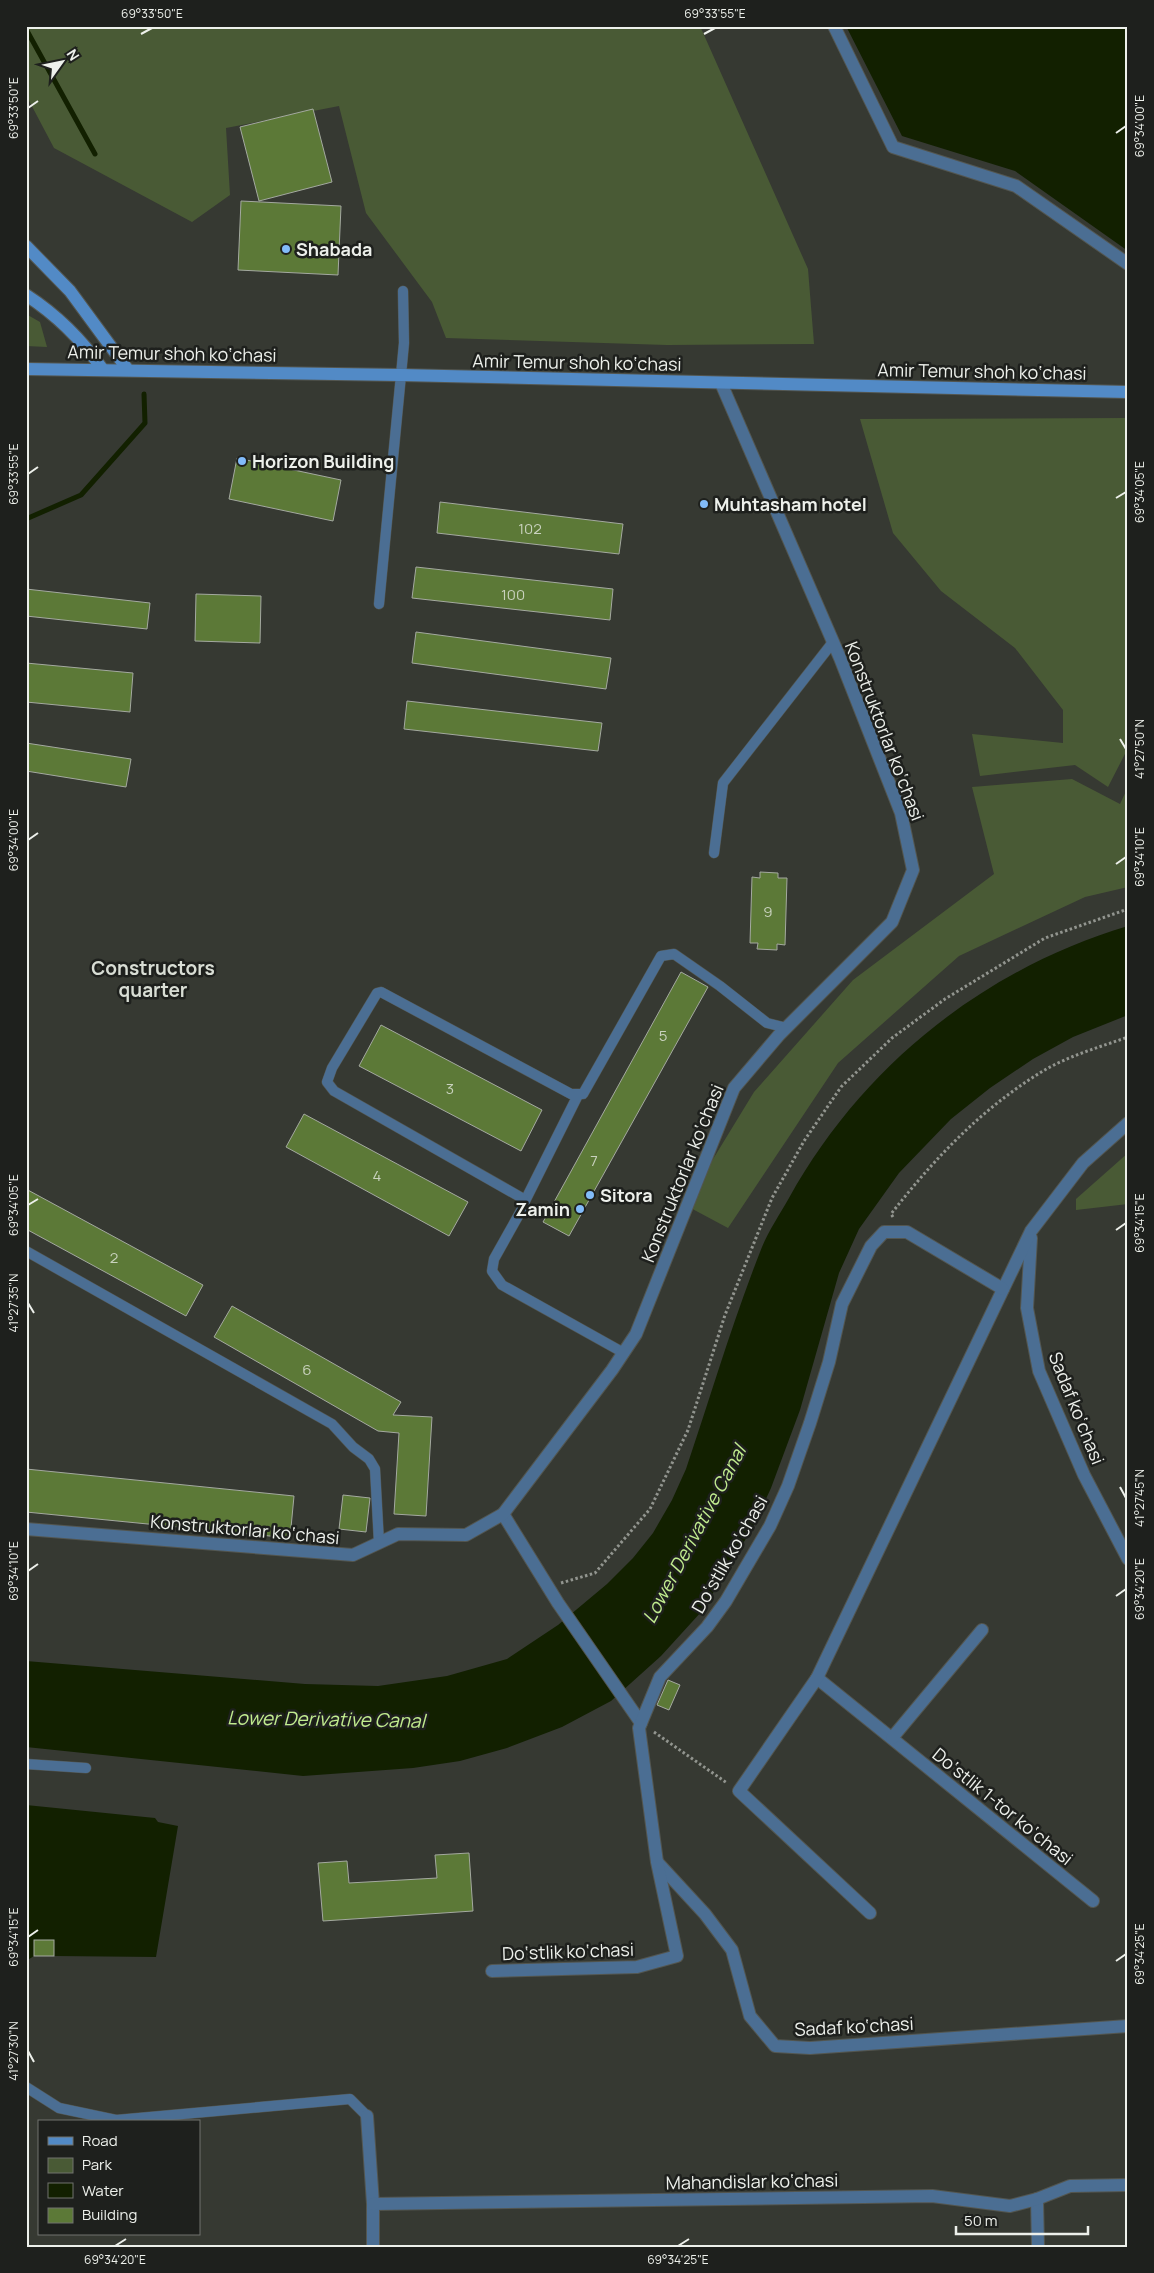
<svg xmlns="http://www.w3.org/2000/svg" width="1154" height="2273" font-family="Manrope,sans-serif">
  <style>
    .green { fill: #495a35 }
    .water { fill: #122000 }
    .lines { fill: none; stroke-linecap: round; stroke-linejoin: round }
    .stream { stroke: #122000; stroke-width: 5 }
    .building { fill: #5c7937; stroke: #a4a9a0 }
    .lane-casing { stroke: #535650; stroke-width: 11 }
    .street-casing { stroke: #535650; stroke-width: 14 }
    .secondary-casing { stroke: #535650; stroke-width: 14 }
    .path { stroke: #92958f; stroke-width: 3; stroke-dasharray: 2.5 2.5; stroke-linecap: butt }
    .lane { stroke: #4b6e93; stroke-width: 10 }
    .street { stroke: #4b6e93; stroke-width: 12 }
    .secondary { stroke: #528ac6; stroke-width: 12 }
    .ticks { fill: none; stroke: #edf0eb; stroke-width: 2 }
    .poi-dot { fill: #82bcfa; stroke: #1e201d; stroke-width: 2 }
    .labels { text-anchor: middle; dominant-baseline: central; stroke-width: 5; stroke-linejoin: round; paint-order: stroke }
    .number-label { font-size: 15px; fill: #c9d2be }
    .poi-label { font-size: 18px; font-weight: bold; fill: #edf0eb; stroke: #1e201d; text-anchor: start }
    .street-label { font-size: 18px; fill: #edf0eb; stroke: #1e201d }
    .neighbourhood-label { font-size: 19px; font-weight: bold; fill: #d8ddd4; stroke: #1e201d }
    .water-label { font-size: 19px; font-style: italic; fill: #c1ec8f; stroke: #1e201d }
    .neatline { fill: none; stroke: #edf0eb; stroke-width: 2 }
    .ticks-label { font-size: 12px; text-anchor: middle; fill: #edf0eb }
  </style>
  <rect width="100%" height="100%" fill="#363932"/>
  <g class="green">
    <polygon points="26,26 700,26 808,269 814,344 667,345 446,338 432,302 366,213 339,106 226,128 230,195 192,222 54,148 26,95"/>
    <polygon points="26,314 40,322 47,347 26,346"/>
    <polygon points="1128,418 1128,748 1108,787 1075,765 980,776 972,734 1063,743 1063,710 1015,648 941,591 893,533 860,419"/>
    <polygon points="1072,779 1120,804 1128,787 1128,887 1085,897 959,956 838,1063 728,1228 685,1205 754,1092 853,980 994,874 972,787"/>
    <polygon points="1128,1153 1128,1204 1076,1210 1076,1199"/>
  </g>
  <g class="water">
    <polygon points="846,26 1128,26 1128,251 1015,171 902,136"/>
    <path d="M1128,926V1015L1073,1037L1033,1059L990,1088L951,1119L899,1173L859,1229L839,1273L800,1410L771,1488L753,1527L702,1611L661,1656L611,1701L562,1727L507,1748L460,1761L413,1768L303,1776L26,1747V1661L305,1684L378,1686L447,1676L507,1659L558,1625L607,1584L633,1558L653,1533L672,1500L686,1469C711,1395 733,1320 762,1247C769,1230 780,1214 789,1198C862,1066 984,969 1128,926Z"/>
    <polygon points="26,1805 155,1818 158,1822 178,1826 156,1957 54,1956 54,1940 34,1940 34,1956 26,1961"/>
  </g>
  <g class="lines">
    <g class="stream">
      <polyline points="26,29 95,154"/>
      <polyline points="26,519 81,495 145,423 144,394"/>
    </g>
  </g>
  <g class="building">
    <polygon points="313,109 332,182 259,201 240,127"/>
    <polygon points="241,201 341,206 338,275 238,270"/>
    <polygon points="237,458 341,480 333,521 229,499"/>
    <polygon points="440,502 623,524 619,554 437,533"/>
    <polygon points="416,567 613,589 610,620 412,598"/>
    <polygon points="26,589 150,603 147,629 26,616"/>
    <polygon points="196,594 261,596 260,643 195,641"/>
    <polygon points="416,632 611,658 606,689 412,663"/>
    <polygon points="26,663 133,673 130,712 26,702"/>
    <polygon points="407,701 602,723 598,751 404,729"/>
    <polygon points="26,743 131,759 126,787 26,771"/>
    <polygon points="760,872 778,873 778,878 787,878 785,945 777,944 777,950 757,949 758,943 750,943 752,877 760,878"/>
    <polygon points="681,972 708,987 569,1236 543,1222"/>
    <polygon points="381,1025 542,1110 521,1151 359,1066"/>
    <polygon points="304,1114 468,1202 449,1236 286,1147"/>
    <polygon points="26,1189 203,1285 186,1316 26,1229"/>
    <polygon points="232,1306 401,1402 393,1415 432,1417 426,1516 394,1514 399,1433 378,1431 214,1337"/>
    <polygon points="26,1469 294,1496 290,1538 26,1512"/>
    <polygon points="343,1495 370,1498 366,1532 339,1529"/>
    <polygon points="668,1680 680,1685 669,1710 657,1705"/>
    <polygon points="469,1853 473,1911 323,1921 318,1863 347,1861 349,1883 437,1878 435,1855"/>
    <rect x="34" y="1940" width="20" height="16"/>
  </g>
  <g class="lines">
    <defs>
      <g id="lane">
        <polyline points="379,604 401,375 404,343 403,291"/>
        <polyline points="714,853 723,783 833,642"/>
        <polyline points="524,1203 578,1095"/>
        <polyline points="26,1251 332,1424 353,1447 369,1459 375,1469 379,1543"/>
        <polyline points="624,1353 502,1285 492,1271 494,1259 522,1209 524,1203 522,1198 334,1091 327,1082 332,1068 377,993 381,992 571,1094 583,1094 661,956 674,954 720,986 767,1023 787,1028"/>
        <polyline points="26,1764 86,1768"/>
        <polyline points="26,2087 59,2108 116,2120 350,2099 367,2116"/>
      </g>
      <g id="street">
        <polyline points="834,26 893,147 1016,186 1128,264"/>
        <polyline points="1031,1238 1027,1308 1039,1371 1084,1475 1128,1559"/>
        <polyline points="503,1514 558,1603 641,1723"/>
        <polyline points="26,1529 353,1555 398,1534 466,1535 503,1514 612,1370 636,1334 734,1088 779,1035 892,922 913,870 901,813 840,658 721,383"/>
        <polyline points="817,1678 1093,1901"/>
        <polyline points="892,1738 982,1630"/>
        <polyline points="658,1863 705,1914 732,1950 750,2016 775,2046 810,2048 1128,2026"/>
        <polyline points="870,1913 739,1791 817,1678 1031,1231 1083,1163 1128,1123"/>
        <polyline points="492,1971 637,1967 677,1956 657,1862 639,1728 660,1677 707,1627 726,1601 770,1526 788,1486 810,1423 829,1362 842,1304 871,1246 884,1232 907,1232 1003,1289"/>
        <polyline points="367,2116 373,2204 373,2247"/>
        <polyline points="1037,2199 1038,2247"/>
        <polyline points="373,2204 932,2196 1010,2206 1037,2199 1070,2186 1128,2185"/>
      </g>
      <g id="secondary">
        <polyline points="26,246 70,291 128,370"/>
        <path d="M26,295C57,315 82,340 103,370"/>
        <polyline points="26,369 401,375 1128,392"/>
      </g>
    </defs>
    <use href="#lane" class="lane-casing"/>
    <use href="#street" class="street-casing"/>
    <use href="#secondary" class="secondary-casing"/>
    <g class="path">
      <path d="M893,1217L891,1214C934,1159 982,1108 1043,1071C1068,1056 1100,1047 1128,1037"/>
      <polyline points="561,1583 595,1573 650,1509 688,1430 725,1315 772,1198 804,1141 841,1087 892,1038 945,999 1045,938 1128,909"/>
      <polyline points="654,1732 727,1783"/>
    </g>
    <use href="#lane" class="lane"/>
    <use href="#street" class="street"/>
    <use href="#secondary" class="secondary"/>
  </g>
  <path class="ticks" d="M141,34L152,28M704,34L715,28M28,108L38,101M1116,133L1126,126M28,474L38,467M1116,498L1126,492M1120,739L1126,749M28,840L38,833M1116,864L1126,857M28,1205L38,1199M1116,1230L1126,1223M28,1303L34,1313M1120,1487L1126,1498M28,1571L38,1564M1116,1596L1126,1589M28,1937L38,1930M1116,1961L1126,1954M28,2051L34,2062M115,2246L126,2239M678,2246L689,2239"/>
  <g class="poi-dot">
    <circle cx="286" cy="249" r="5"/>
    <circle cx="242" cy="461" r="5"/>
    <circle cx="704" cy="504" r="5"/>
    <circle cx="590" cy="1195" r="5"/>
    <circle cx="580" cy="1209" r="5"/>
  </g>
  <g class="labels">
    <g class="number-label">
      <text x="530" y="528">102</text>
      <text x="513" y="594">100</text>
      <text x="768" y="911">9</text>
      <text x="663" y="1035">5</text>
      <text x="450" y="1088">3</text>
      <text x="594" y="1160">7</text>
      <text x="377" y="1175">4</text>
      <text x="114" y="1257">2</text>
      <text x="307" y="1369">6</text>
    </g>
    <g class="poi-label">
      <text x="296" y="249">Shabada</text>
      <text x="252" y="461">Horizon Building</text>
      <text x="714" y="504">Muhtasham hotel</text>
      <text x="600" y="1195">Sitora</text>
      <text x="570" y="1209" text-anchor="end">Zamin</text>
    </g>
    <g class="street-label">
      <text transform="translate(172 353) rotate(1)">Amir Temur shoh ko‘chasi</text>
      <text transform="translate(577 362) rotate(1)">Amir Temur shoh ko‘chasi</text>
      <text transform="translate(982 371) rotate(1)">Amir Temur shoh ko‘chasi</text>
      <text transform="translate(885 731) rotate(69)">Konstruktorlar ko‘chasi</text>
      <text transform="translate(682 1173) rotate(-68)">Konstruktorlar ko‘chasi</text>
      <text transform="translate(1077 1408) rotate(68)">Sadaf ko‘chasi</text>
      <text transform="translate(245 1529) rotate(5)">Konstruktorlar ko‘chasi</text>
      <text transform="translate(729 1554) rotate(-60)">Do‘stlik ko‘chasi</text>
      <text transform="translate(1003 1806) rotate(39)">Do‘stlik 1-tor ko‘chasi</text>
      <text transform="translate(568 1951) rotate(-2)">Do‘stlik ko‘chasi</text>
      <text transform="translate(854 2026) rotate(-3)">Sadaf ko‘chasi</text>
      <text transform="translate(752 2181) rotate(-1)">Mahandislar ko‘chasi</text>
    </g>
    <g class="neighbourhood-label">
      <text x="153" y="968">Constructors<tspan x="153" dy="22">quarter</tspan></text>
    </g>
    <g class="water-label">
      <text transform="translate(694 1534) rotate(-62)">Lower Derivative Canal</text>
      <text transform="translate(326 1719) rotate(1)">Lower Derivative Canal</text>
    </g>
  </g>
  <rect width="1154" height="2273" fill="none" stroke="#1e201d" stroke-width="55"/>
  <rect x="38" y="2120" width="162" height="115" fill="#1e201d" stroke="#71736f"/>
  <rect x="48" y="2137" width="25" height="8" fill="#528ac6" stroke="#71736f"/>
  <text x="82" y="2146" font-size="15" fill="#edf0eb">Road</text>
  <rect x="48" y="2158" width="25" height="15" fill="#495a35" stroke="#71736f"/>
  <text x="82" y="2170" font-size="15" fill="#edf0eb">Park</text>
  <rect x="48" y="2183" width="25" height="15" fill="#122000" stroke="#71736f"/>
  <text x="82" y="2196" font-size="15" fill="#edf0eb">Water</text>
  <rect x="48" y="2208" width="25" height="15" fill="#5c7937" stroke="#71736f"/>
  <text x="82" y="2220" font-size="15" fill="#edf0eb">Building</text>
  <g transform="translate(62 62) rotate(57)" stroke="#1e201d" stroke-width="4" paint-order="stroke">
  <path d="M0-4L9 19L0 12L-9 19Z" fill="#edf0eb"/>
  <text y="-8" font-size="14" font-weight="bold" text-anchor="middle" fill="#edf0eb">N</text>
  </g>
  <path d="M956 2226v8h132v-8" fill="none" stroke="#edf0eb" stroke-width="2.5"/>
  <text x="964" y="2226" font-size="15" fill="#edf0eb" stroke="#1e201d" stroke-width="4" paint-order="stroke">50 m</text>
  <rect x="28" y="28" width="1098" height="2218" class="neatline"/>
  <g class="ticks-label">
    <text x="152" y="18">69°33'50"E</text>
    <text x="715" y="18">69°33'55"E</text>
    <text transform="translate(14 108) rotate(-90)" y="4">69°33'50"E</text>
    <text transform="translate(1140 126) rotate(-90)" y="4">69°34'00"E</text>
    <text transform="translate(14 474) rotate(-90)" y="4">69°33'55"E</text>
    <text transform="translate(1140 492) rotate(-90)" y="4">69°34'05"E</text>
    <text transform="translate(1140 749) rotate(-90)" y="4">41°27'50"N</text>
    <text transform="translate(14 840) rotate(-90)" y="4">69°34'00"E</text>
    <text transform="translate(1140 857) rotate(-90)" y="4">69°34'10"E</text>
    <text transform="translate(14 1205) rotate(-90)" y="4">69°34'05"E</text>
    <text transform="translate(1140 1223) rotate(-90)" y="4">69°34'15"E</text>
    <text transform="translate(14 1303) rotate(-90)" y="4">41°27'35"N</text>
    <text transform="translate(1140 1498) rotate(-90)" y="4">41°27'45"N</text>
    <text transform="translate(14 1571) rotate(-90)" y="4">69°34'10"E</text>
    <text transform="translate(1140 1589) rotate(-90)" y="4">69°34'20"E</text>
    <text transform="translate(14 1937) rotate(-90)" y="4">69°34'15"E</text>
    <text transform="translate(1140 1954) rotate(-90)" y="4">69°34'25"E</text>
    <text transform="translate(14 2051) rotate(-90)" y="4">41°27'30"N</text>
    <text x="115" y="2264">69°34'20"E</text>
    <text x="678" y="2264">69°34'25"E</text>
  </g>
</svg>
